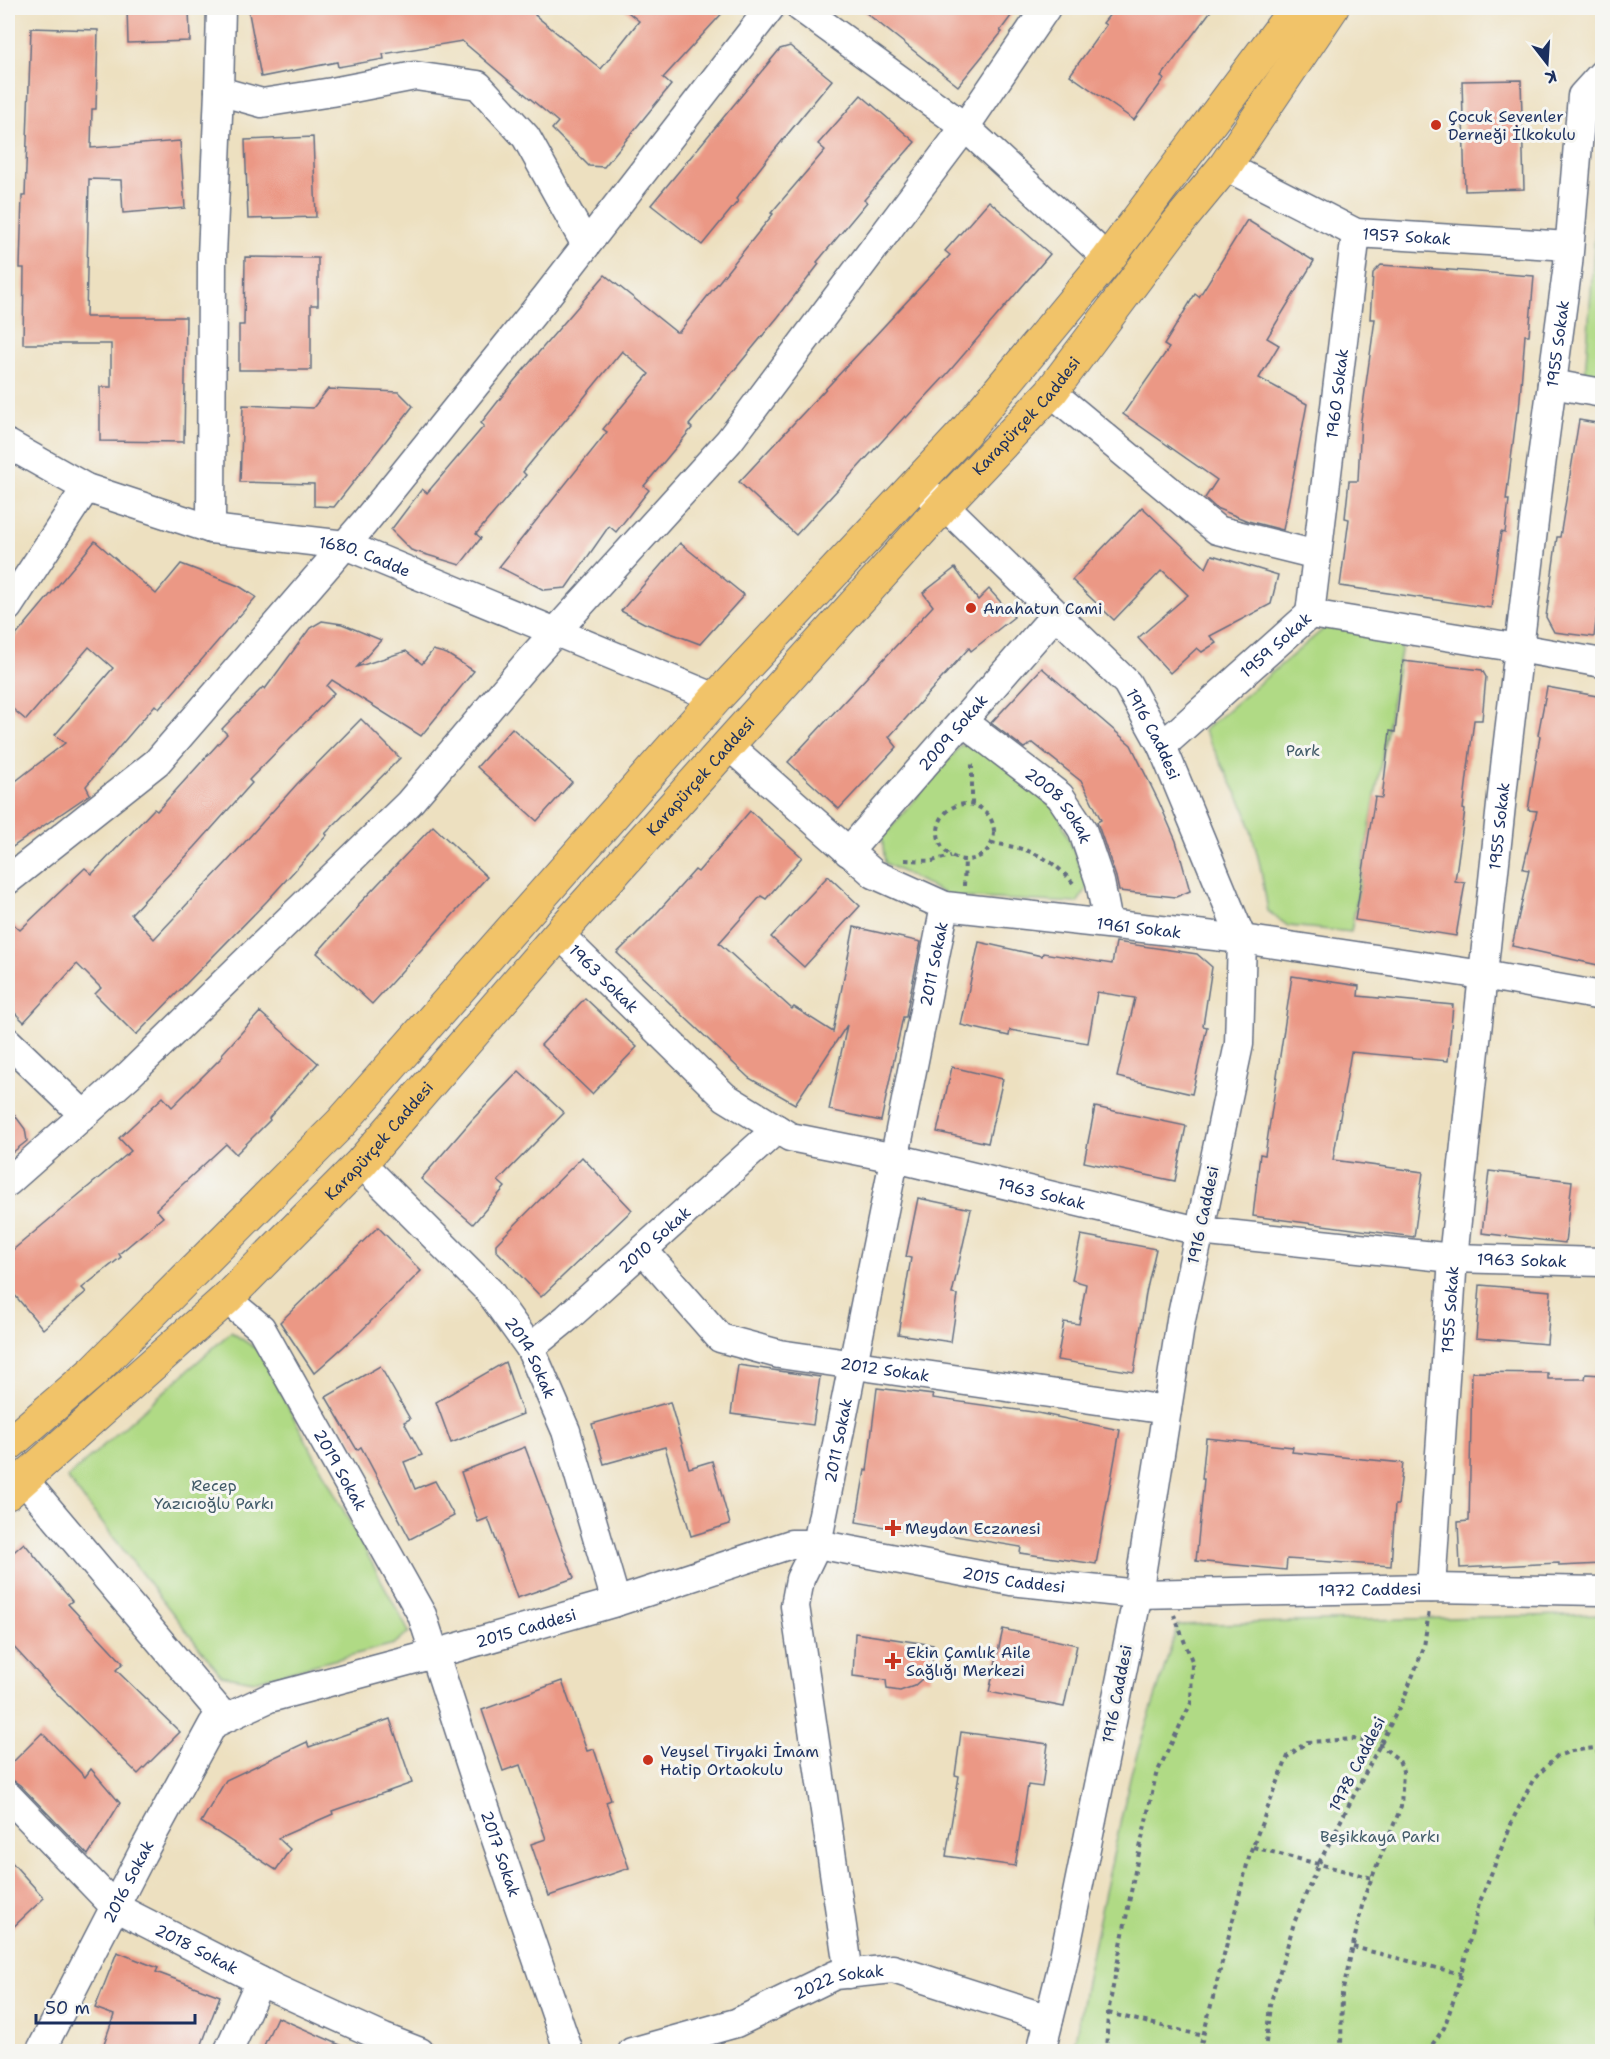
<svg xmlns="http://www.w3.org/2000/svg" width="1610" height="2059" font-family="'Shantell Sans',sans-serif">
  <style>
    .green { fill: #b0da85; stroke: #668472; stroke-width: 1.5 }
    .building { fill: #eb9885 }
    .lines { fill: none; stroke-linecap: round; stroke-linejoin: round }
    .minor-casing { stroke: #646d80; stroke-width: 31 }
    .major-casing { stroke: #646d80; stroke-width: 35 }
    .path { stroke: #646d80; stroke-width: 4; stroke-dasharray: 4.5 4.5; stroke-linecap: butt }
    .minor { stroke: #fff; stroke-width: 28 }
    .major { stroke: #f1c369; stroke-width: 33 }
    .poi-dot { fill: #c8321e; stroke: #f6f6f2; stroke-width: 2 }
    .labels { text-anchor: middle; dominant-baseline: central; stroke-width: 6; stroke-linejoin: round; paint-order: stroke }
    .poi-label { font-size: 16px; fill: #1b2f5e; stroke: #f6f6f2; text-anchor: start }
    .street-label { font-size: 16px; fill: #1b2f5e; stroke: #f6f6f2 }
    .park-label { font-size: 16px; fill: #405a68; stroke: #f6f6f2 }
  </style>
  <rect width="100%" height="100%" fill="#f6f6f2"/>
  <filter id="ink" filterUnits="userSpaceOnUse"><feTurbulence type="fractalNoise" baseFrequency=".0167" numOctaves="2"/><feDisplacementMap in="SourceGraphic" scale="12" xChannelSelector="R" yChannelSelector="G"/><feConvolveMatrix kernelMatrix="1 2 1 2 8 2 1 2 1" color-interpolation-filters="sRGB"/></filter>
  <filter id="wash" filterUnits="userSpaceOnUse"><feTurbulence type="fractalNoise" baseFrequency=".008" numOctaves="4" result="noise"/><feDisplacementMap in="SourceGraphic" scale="24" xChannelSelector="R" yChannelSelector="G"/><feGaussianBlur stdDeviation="1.35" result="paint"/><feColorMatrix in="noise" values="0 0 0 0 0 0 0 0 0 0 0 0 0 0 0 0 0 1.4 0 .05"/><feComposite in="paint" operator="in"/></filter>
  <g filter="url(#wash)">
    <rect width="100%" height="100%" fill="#ede0c0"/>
    <g class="green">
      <polygon points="1602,132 1602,380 1585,377"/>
      <polygon points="1327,626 1403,640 1351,932 1288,926 1268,911 1260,865 1246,812 1204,730"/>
      <polygon points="961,745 983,746 1058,812 1088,887 1077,903 951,897 885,863 882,838"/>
      <polygon points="231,1332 257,1349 409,1632 394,1644 254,1681 221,1675 67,1478"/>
      <polygon points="1602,1614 1602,2051 1073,2051 1090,1961 1131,1773 1178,1625"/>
    </g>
    <g id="blocks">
      <g class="building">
        <polygon points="127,8 189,8 190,41 128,43"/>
        <polygon points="248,8 540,8 535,15 601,69 639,21 623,8 727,8 663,78 671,85 604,167 589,166 552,129 558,122 462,41 383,54 384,59 338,67 337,62 261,77"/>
        <polygon points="860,8 1017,8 1000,31 1002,32 958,86"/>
        <polygon points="1115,8 1213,8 1161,77 1164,79 1134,120 1070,75 1106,25 1103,23"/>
        <polygon points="31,28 98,30 96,109 92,109 91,148 180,141 185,208 123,213 121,180 89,179 86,317 186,317 184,442 100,441 100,387 111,387 111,344 23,344 24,268 20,268 22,196 25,196"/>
        <polygon points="790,46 832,80 768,158 736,199 738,201 702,245 651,205 780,49"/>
        <polygon points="1521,80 1524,189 1465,191 1462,81"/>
        <polygon points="861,95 915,142 864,200 867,202 817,262 819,264 778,317 689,425 692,428 644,486 649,490 616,532 609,526 566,588 544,590 499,567 607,432 603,429 649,374 622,351 523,472 526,475 476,534 481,538 460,565 411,550 391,530 422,489 427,493 484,426 481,423 514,381 605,275 676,332 679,332 773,214 771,213 825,150 818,144"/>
        <polygon points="313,137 316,217 248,219 245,140"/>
        <polygon points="989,201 1050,254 947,374 906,418 905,416 796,535 739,482 950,255 945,251"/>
        <polygon points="1247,220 1314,261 1267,338 1279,345 1259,378 1307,404 1283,530 1248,521 1216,508 1205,498 1217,480 1123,414 1169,348 1164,345 1195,294 1199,297"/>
        <polygon points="245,257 318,258 318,305 311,305 311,370 239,370 239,325 244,325"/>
        <polygon points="1381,265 1534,276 1529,335 1525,335 1519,411 1517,411 1506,500 1509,500 1505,533 1501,532 1491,608 1340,586 1349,519 1345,518 1349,481 1358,481 1361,420 1375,319 1370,319 1373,273"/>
        <polygon points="328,389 399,392 413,406 334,507 314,506 314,484 240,482 243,405 313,408"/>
        <polygon points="1579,420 1602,424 1602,576 1594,637 1554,632 1546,617 1557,537 1560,537"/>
        <polygon points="1142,507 1206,568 1212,555 1278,575 1271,604 1210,636 1216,643 1202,652 1197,648 1170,673 1138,638 1188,595 1162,570 1114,620 1072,580"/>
        <polygon points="95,541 156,594 181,564 239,586 256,597 159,709 155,705 86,786 90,794 8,850 8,787 65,743 55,735 113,668 89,647 26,720 8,705 8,645"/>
        <polygon points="680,543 744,595 700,644 644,623 621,611"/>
        <polygon points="955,568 978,600 989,589 1014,617 971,651 969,648 889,737 897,747 839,809 788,762 933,606 923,593"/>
        <polygon points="322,621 342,624 381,640 357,667 406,651 422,664 433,650 447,654 474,671 421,736 332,680 327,686 334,693 249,780 252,783 195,847 131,914 154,939 227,862 297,784 361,719 400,758 325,834 327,835 267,901 136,1035 95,994 101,988 77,964 24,1022 8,1006 8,919 20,930 85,868 92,874 154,809 157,811 227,734 222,729 263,687 265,689 310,628"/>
        <polygon points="1403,661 1482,670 1486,677 1482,720 1474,720 1463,809 1465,810 1455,881 1465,883 1456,936 1355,920 1375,797 1382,798 1390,731 1395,732"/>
        <polygon points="1042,668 1131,745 1159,802 1176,841 1190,891 1176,897 1119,891 1116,877 1097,822 1101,820 1082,782 1033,743 1024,748 991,723"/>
        <polygon points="1547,687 1602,697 1602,943 1598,965 1512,946 1529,870 1523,869 1537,811 1528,810 1540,736 1538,735"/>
        <polygon points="512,728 572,782 537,821 477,767"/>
        <polygon points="750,811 802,857 766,899 761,896 719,943 792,1009 794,1007 833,1032 854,927 921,942 907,1010 906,1017 903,1017 881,1121 829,1110 847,1025 795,1104 749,1078 617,953 654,916 695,870 698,872"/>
        <polygon points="433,826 487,877 372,1004 317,953 359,906 358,905"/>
        <polygon points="828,876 860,906 804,967 771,937"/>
        <polygon points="979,942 1042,956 1043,953 1112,964 1116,942 1197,954 1212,967 1203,1026 1207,1027 1192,1094 1117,1077 1135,998 1097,992 1088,1043 1010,1030 1009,1036 961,1025"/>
        <polygon points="1292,976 1359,986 1358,996 1453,1005 1448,1061 1351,1052 1333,1160 1423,1172 1414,1237 1253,1216 1260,1154 1265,1155"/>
        <polygon points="585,998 637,1047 592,1094 541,1045"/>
        <polygon points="260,1012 318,1063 269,1118 270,1120 236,1154 226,1144 156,1209 163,1217 119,1254 121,1257 82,1288 86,1292 43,1329 8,1287 8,1254 131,1151 119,1138 163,1097 172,1107 223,1056 222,1054"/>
        <polygon points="952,1067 1003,1079 988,1143 937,1132"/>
        <polygon points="519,1071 564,1113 498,1181 505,1187 473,1224 421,1179 471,1121"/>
        <polygon points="8,1106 25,1129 27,1141 8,1156"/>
        <polygon points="1095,1107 1186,1126 1175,1181 1084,1162"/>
        <polygon points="582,1157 632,1210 541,1297 496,1250 496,1244"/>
        <polygon points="1489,1171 1572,1181 1565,1243 1482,1233"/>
        <polygon points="918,1198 971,1209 952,1294 958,1295 951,1342 898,1334 911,1258 906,1257"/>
        <polygon points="378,1227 421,1271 360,1332 314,1373 280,1322"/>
        <polygon points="1081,1235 1156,1249 1146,1293 1134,1372 1057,1360 1064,1322 1079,1324 1086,1284 1072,1280"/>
        <polygon points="1480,1285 1551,1291 1547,1344 1476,1338"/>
        <polygon points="505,1362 523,1414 451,1443 436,1402"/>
        <polygon points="738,1365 820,1377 813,1425 731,1414"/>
        <polygon points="380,1366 410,1419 404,1422 422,1455 404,1462 415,1489 435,1481 454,1516 410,1539 361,1447 357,1450 326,1397"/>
        <polygon points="1472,1372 1548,1373 1548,1379 1585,1379 1586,1374 1602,1375 1602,1564 1559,1566 1559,1563 1460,1568 1458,1522 1469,1521"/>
        <polygon points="877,1388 933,1395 932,1398 1033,1412 1120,1430 1096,1564 1020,1553 1021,1547 914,1529 913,1532 856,1522 865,1470 867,1471"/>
        <polygon points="670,1402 689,1468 712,1461 730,1524 691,1536 665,1447 604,1464 592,1424"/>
        <polygon points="1206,1438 1293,1447 1292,1452 1403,1463 1398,1505 1395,1505 1391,1566 1287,1559 1286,1570 1196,1561 1204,1479 1202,1479"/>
        <polygon points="525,1447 574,1578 517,1598 488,1518 478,1522 461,1472"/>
        <polygon points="24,1543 72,1601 68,1604 123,1663 116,1670 180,1732 138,1774 60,1697 8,1641 8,1557"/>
        <polygon points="1003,1629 1077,1645 1064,1707 989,1692"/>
        <polygon points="855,1633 933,1645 930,1679 922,1679 914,1686 900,1691 887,1689 886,1680 853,1676"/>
        <polygon points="562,1681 587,1751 594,1749 611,1800 606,1802 629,1868 549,1896 531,1844 546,1839 520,1765 503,1771 482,1710"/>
        <polygon points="390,1719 412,1783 332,1811 333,1814 278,1838 290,1849 276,1870 201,1822 226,1780 307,1742 309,1747"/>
        <polygon points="961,1732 1048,1744 1042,1787 1028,1785 1015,1866 946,1856 959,1776 955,1775"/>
        <polygon points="42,1733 85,1777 91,1769 120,1803 88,1855 20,1785 8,1777 8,1767"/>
        <polygon points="8,1858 44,1898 8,1932"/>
        <polygon points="117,1952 158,1968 156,1972 220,1996 199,2052 101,2052 114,2015 95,2008"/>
        <polygon points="277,2017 356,2052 261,2052"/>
      </g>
    </g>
  </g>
  <g filter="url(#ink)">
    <use href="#blocks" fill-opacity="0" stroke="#646d80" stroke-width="1.5"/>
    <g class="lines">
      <defs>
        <g id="minor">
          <polyline points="221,8 219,91 262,103 332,92 415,76 478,85 526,137 586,245"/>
          <polyline points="801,8 965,127 1108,259"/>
          <path id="s1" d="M1225,166L1356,233L1569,246"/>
          <polyline points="1552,384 1602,393"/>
          <polyline points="1051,392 1217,530 1317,555"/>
          <path id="s2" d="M8,444L86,488L211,529L345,545L716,698"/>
          <path id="s3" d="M915,485L944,505L1127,683L1162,746L1242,939L1239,1044L1181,1320L1138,1594L1062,1967L1041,2052"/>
          <polyline points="211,529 212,256 219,91"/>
          <polyline points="8,607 86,488"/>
          <path id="s4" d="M1310,614L1356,233"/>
          <polyline points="1310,614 1519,648 1602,663"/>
          <path id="s5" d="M962,721L1060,796L1082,829L1100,882L1108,923"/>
          <path id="s6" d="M728,745L874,874L945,906L1242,939L1483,975L1602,996"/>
          <path id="s7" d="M1162,746L1310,614"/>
          <path id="s8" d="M848,852L1056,614"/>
          <polyline points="8,880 157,762 364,523 546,297 770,8"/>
          <path id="s9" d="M559,934L725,1097L790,1137L895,1158L1199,1231L1453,1258L1602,1262"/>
          <polyline points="8,1042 84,1115"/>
          <path id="s10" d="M361,1163L489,1291L530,1348L566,1431L616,1602"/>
          <polyline points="8,1182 129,1075 409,803 528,662 729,441 965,127 1046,8"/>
          <path id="s11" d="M643,1250L720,1338L779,1354L1167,1410"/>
          <path id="s12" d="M226,1299L261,1328L422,1615L477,1784L569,2052"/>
          <path id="s13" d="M530,1348L567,1318L777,1129"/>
          <polyline points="23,1479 225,1718"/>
          <path id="s14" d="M1431,1588L1453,1258L1506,758L1538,488L1568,264L1582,96L1602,74"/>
          <path id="s15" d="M8,1796L115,1907L274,1988L384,2038L420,2052"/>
          <path id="s16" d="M849,1974L795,1606L800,1579L817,1544L945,906"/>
          <path id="s17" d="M40,2052L142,1854L213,1724L269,1698L434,1654L616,1602L791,1544H817L1011,1581L1138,1594L1431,1588L1602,1591"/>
          <polyline points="228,2052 260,1981"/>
          <path id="s18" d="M632,2052L736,2023L835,1975L893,1969L1049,2019"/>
        </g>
        <g id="major">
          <polyline points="8,1445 94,1371 341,1123 716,698 964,433 1108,259 1296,8"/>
          <path id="s19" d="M8,1493L226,1299L361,1163L559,934L728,745L944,505L1051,392L1173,229L1225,166L1332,8"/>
        </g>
      </defs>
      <use href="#minor" class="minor-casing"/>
      <use href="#major" class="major-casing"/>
      <g class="path">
        <circle cx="966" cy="832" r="28"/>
        <polyline points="972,805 972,760"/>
        <path d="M991,843C1027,848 1049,855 1073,883"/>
        <polyline points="905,860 932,861 951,856"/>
        <polyline points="964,886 965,859"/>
        <polyline points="1253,1847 1372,1878"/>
        <polyline points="1353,1947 1461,1974"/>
        <polyline points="1108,2013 1204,2036"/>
        <polyline points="1106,2052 1108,2013 1135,1871 1156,1775 1191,1703 1192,1661 1174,1615"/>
        <polyline points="1199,2052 1250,1853 1288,1756 1307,1742 1355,1739 1380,1745 1399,1760 1403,1771 1401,1807 1364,1897 1342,1994 1341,2047 1344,2052"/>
        <polyline points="1265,2052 1270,2005 1294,1923 1318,1865 1404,1698 1424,1647 1429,1610"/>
        <polyline points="1427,2052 1444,2028 1456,1993 1479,1904 1514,1817 1533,1780 1557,1756 1572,1751 1594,1748 1602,1756"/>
      </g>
      <use href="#minor" class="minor"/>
      <use href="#major" class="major"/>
    </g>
  </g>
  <g class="poi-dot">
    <circle cx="1436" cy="125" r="6"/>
    <circle cx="971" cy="608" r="6"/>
    <path d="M890 1519h6v6h6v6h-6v6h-6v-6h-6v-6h6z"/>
    <path d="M890 1652h6v6h6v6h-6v6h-6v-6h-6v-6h6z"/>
    <circle cx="648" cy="1760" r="6"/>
  </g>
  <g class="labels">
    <g class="poi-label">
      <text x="1448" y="116">Çocuk Sevenler<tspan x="1448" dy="18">Derneği İlkokulu</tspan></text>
      <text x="983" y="608">Anahatun Cami</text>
      <text x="905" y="1528">Meydan Eczanesi</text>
      <text x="906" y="1652">Ekin Çamlık Aile<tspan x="906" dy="18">Sağlığı Merkezi</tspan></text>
      <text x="660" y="1751">Veysel Tiryaki İmam<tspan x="660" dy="18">Hatip Ortaokulu</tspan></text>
    </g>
    <g class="street-label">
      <text stroke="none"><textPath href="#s1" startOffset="198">1957 Sokak</textPath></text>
      <text stroke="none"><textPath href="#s14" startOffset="1251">1955 Sokak</textPath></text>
      <text stroke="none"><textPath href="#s4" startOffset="222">1960 Sokak</textPath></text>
      <text stroke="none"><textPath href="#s19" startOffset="1484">Karapürçek Caddesi</textPath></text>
      <text stroke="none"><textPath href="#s2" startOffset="378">1680. Cadde</textPath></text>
      <text stroke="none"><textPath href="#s7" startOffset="152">1959 Sokak</textPath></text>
      <text stroke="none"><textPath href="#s8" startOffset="159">2009 Sokak</textPath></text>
      <text stroke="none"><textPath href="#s3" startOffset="348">1916 Caddesi</textPath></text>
      <text stroke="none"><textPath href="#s19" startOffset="998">Karapürçek Caddesi</textPath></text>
      <text stroke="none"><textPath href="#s5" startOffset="130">2008 Sokak</textPath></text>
      <text stroke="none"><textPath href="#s14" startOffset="765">1955 Sokak</textPath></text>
      <text stroke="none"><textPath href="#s6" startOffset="468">1961 Sokak</textPath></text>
      <text stroke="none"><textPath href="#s16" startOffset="1030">2011 Sokak</textPath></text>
      <text stroke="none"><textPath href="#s9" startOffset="63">1963 Sokak</textPath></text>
      <text stroke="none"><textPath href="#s19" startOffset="512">Karapürçek Caddesi</textPath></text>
      <text stroke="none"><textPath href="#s9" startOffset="567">1963 Sokak</textPath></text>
      <text transform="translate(1203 1215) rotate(-78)">1916 Caddesi</text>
      <text stroke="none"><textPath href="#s13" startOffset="165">2010 Sokak</textPath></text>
      <text stroke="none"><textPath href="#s9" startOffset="1053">1963 Sokak</textPath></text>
      <text stroke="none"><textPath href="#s14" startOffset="279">1955 Sokak</textPath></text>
      <text stroke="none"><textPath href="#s10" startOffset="260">2014 Sokak</textPath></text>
      <text stroke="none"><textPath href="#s11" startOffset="285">2012 Sokak</textPath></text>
      <text stroke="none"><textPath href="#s16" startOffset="544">2011 Sokak</textPath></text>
      <text stroke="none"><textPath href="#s12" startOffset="208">2019 Sokak</textPath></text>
      <text stroke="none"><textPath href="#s17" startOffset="1203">2015 Caddesi</textPath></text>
      <text stroke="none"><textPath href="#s17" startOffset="1560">1972 Caddesi</textPath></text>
      <text stroke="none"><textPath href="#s17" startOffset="699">2015 Caddesi</textPath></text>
      <text transform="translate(1117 1694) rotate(-79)">1916 Caddesi</text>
      <text transform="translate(1357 1764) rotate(-63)">1978 Caddesi</text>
      <text stroke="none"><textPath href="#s12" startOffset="626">2017 Sokak</textPath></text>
      <text stroke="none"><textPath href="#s17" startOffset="192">2016 Sokak</textPath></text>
      <text stroke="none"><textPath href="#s15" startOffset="246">2018 Sokak</textPath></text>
      <text stroke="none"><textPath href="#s18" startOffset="220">2022 Sokak</textPath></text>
    </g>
    <g class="park-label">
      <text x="1303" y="750">Park</text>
      <text x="214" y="1485">Recep<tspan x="214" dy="18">Yazıcıoğlu Parkı</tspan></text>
      <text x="1380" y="1836">Beşikkaya Parkı</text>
    </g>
  </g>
  <rect width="1610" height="2059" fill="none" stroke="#f6f6f2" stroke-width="30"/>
  <g transform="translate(1547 63) rotate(163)" stroke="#f6f6f2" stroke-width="4.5" paint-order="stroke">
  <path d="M0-4.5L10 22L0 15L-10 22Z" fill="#1b2f5e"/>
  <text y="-9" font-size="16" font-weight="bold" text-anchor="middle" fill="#1b2f5e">K</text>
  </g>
  <path d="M36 2014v9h159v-9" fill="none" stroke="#1b2f5e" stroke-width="3"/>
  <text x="45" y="2014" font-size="18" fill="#1b2f5e" stroke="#f6f6f2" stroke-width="4.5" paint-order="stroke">50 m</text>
</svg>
